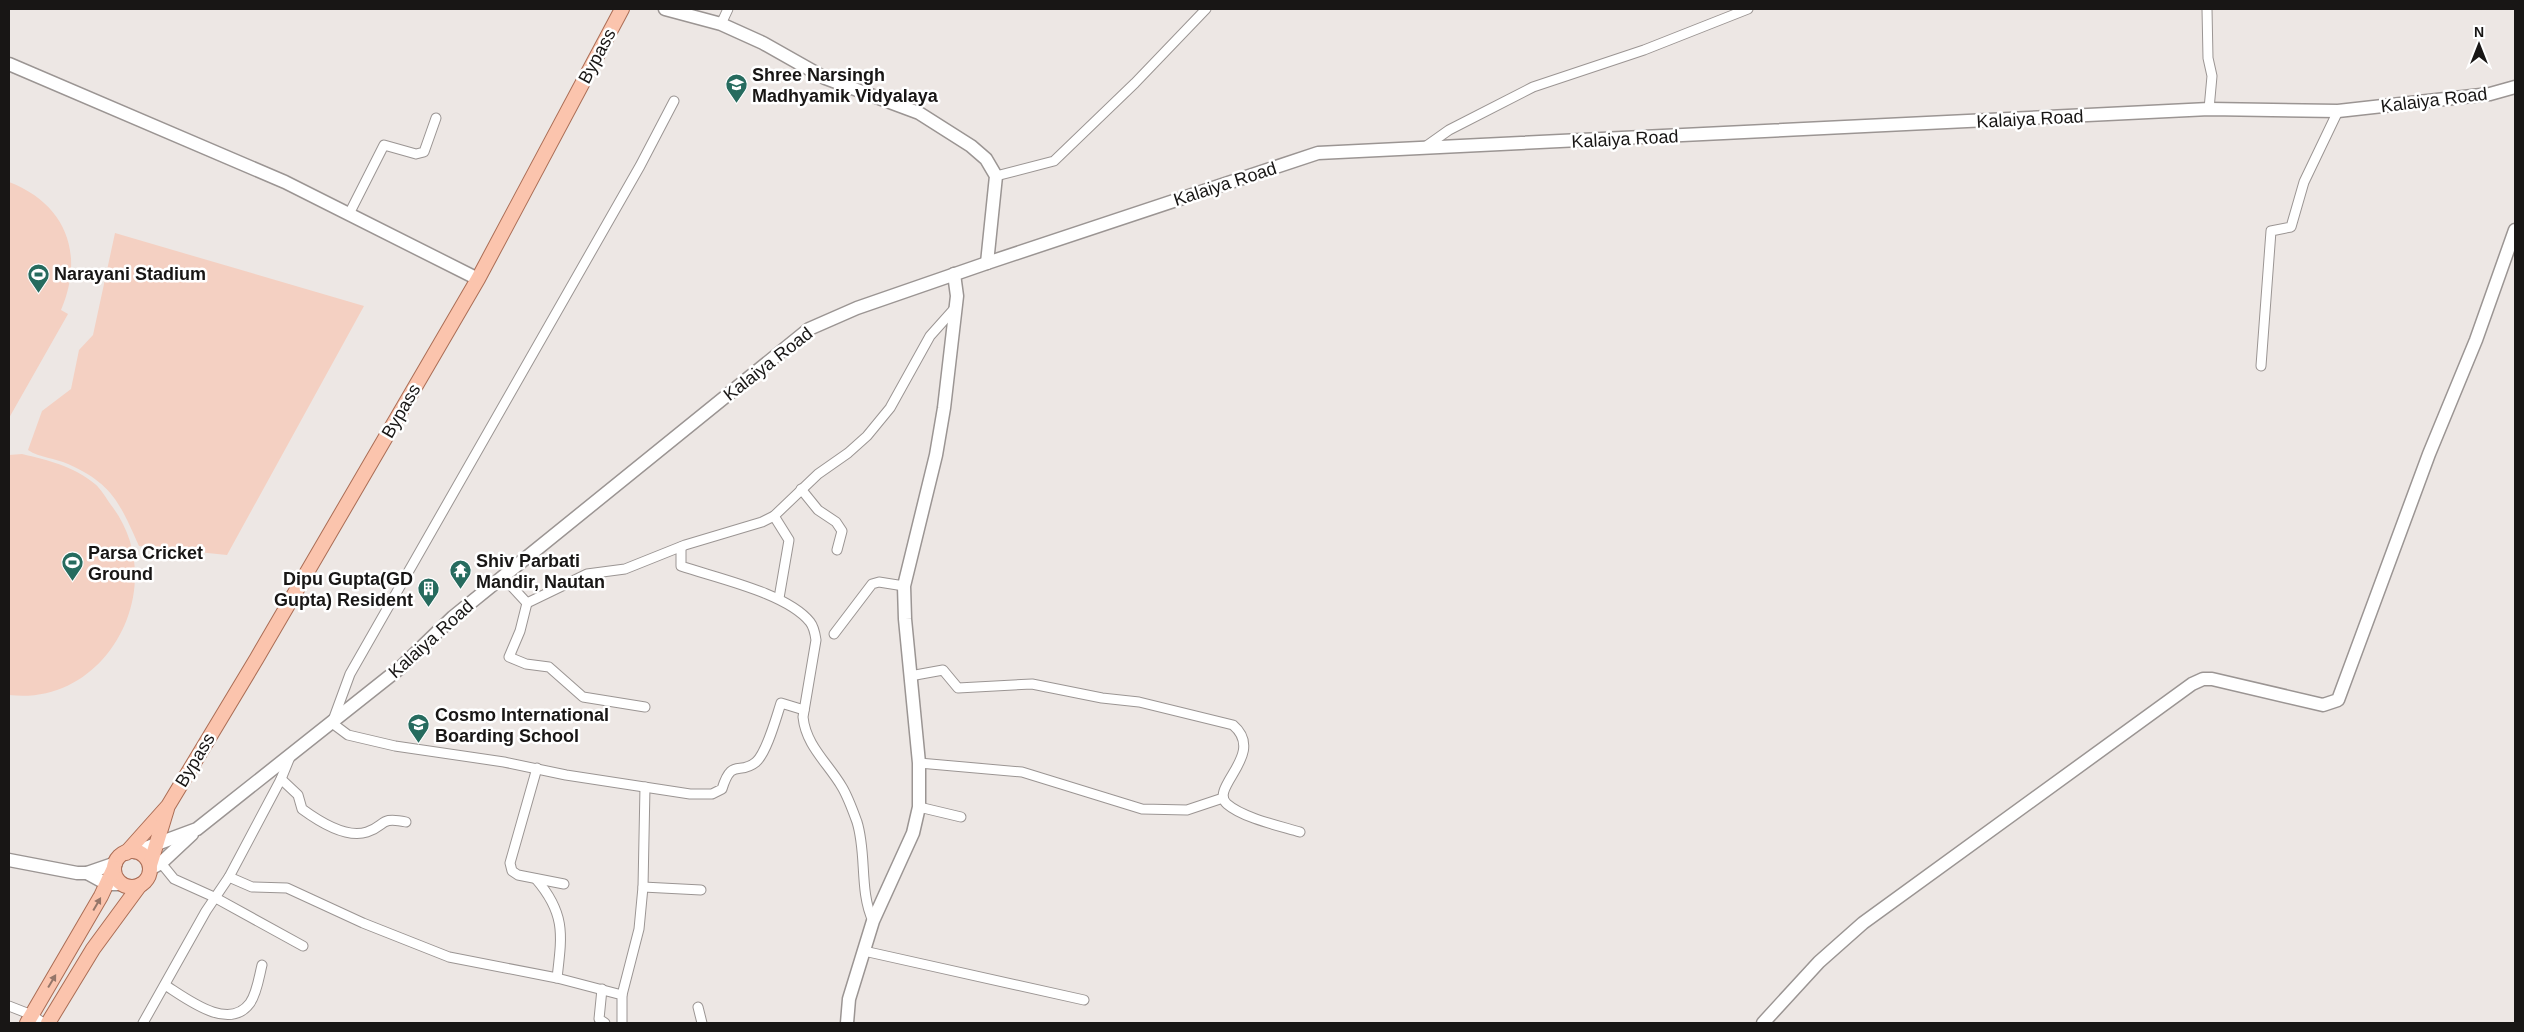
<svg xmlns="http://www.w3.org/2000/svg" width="2524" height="1032" font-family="Helvetica,sans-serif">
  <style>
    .green { fill: #f4d0c2 }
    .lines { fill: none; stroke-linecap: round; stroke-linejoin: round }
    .street-casing { stroke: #9b9593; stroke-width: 11 }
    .secondary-casing { stroke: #9b9593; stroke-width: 15 }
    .primary-casing { stroke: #aa6d55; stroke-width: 16 }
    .street { stroke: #fff; stroke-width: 9 }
    .secondary { stroke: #fff; stroke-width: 12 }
    .primary { stroke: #fbc4ad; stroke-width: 14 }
    .oneway { fill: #957669 }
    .labels { text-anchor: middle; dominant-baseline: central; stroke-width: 5; stroke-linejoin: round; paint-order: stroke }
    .street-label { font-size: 18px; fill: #181615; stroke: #fff }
    .poi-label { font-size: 18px; font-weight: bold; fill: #181615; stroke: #fff; text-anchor: start }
  </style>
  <rect width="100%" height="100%" fill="#ede7e4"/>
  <g class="green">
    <path d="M9,182C66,204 85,254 61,310L68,314L9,418Z"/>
    <path d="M115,233L364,306L227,555L139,546C120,504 113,484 68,464C55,458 40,458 28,450L42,411L71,389L79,350L93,335Z"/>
    <path d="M22,454C48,460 73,466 95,484C101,489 106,498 111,505C172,583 109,707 9,695V455Z"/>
  </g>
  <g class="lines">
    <defs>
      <g id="street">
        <polyline points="2207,9 2208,58 2212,76 2209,109"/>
        <polyline points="721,24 728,9"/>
        <path d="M674,101L640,166L350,674L332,723L348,735L395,746L504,762L566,775L690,794H712L722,789C732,757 739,776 756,762C767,752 776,718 781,703L804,710"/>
        <polyline points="1425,147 1449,130 1533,87 1644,50 1748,9"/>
        <polyline points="996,176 1054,161 1135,83 1206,9"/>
        <polyline points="349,214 384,145 416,154 424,152 436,118"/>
        <polyline points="2261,366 2271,231 2291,227 2304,182 2338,111"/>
        <polyline points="801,489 818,510 836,522 842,531 837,550"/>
        <polyline points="774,516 789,540 779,598"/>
        <path d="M681,547V566C716,578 787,593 810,622C814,627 815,633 816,640L803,717C806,746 828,763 842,787C848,797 853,811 857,822C867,854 859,891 873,921"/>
        <polyline points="503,577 527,603 587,574 625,569 685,545 762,522 774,516 818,474 848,453 867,436 890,408 930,336 955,308"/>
        <polyline points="527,603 520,631 509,657 526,664 549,667 583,697 645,707"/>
        <polyline points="834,634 872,584 879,582 904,586"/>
        <path d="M910,676L943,670L958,688L1032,684L1102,698L1139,702L1233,725C1267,754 1208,788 1227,804C1243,818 1280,826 1300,832"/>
        <polyline points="919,763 1022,772 1142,809 1187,810 1223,798"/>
        <polyline points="537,768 510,863 512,871 518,875 564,884"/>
        <path d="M281,779L298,795L302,809C317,820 346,839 367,832C386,826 379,816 406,822"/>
        <polyline points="919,807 961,817"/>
        <polyline points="161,863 174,879 214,897 303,946"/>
        <polyline points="229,877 281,779 290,757"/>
        <path d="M536,879C566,914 562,935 557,978"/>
        <polyline points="643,887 701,890"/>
        <polyline points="864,951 1084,1000"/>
        <path d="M165,985C187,999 229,1032 250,1003C257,993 259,977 262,965"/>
        <polyline points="602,989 599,1019 605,1023"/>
        <polyline points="622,995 639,929 643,887 645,787"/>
        <polyline points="9,1006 32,1015 43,1023"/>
        <polyline points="698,1007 702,1023"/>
        <polyline points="143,1023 206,911 229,877 252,887 287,888 363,923 449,957 557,978 622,995 622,1023"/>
      </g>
      <g id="secondary">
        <polyline points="665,9 721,24 763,43 825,78 919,113 971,146 986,159 996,176 987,263"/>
        <polyline points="9,64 285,182 478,279"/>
        <polyline points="135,852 197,829 400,668 453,617 809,329 857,308 987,263 1318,153 2209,109 2338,111 2490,94 2515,87"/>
        <polyline points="9,860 77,873 87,873 116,863"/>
        <polyline points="150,869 161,863 192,834"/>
        <polyline points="87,873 107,884 123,884"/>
        <polyline points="847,1023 849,999 873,921 913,833 919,807 919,763 905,619 904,586 936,455 944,408 957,296 954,274"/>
        <polyline points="1763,1023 1819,962 1863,923 2192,684 2203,679 2212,679 2323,705 2338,700 2429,454 2476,340 2515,230"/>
      </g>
      <g id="primary">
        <circle cx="132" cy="869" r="18"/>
        <polyline points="126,853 168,806 257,658 478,279 622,9"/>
        <polyline points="150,865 167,809"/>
        <polyline points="27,1023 101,896 114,868"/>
        <polyline points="48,1023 93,949 140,885"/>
      </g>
    </defs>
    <use href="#street" class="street-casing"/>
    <use href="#secondary" class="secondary-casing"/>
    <use href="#primary" class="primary-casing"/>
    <use href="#street" class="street"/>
    <use href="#secondary" class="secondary"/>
    <use href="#primary" class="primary"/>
  </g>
  <defs><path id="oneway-solid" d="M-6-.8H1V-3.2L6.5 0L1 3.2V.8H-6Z" transform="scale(1.25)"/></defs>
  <g class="oneway">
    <use href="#oneway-solid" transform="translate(97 904) rotate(-60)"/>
    <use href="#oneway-solid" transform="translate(52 981) rotate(-59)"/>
  </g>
  <defs>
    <symbol id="school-pin" viewBox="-11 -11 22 30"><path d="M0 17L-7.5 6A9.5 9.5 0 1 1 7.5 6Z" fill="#266b5e" stroke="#fff"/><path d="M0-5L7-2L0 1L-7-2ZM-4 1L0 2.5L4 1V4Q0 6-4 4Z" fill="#fff"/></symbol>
    <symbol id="stadium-pin" viewBox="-11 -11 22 30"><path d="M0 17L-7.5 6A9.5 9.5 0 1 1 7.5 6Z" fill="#266b5e" stroke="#fff"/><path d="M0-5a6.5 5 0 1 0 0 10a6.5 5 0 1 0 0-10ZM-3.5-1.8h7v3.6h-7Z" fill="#fff"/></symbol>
    <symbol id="temple-pin" viewBox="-11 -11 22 30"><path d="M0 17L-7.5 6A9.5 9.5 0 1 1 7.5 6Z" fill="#266b5e" stroke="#fff"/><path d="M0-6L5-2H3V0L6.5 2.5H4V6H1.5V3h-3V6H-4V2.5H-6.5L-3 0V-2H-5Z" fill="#fff"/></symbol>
    <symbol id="building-pin" viewBox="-11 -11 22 30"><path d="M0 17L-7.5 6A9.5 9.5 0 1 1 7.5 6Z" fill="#266b5e" stroke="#fff"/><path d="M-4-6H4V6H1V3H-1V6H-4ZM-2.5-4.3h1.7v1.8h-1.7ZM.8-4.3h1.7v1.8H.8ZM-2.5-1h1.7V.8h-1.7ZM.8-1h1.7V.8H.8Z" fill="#fff"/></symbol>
  </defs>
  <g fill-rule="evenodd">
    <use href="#school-pin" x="724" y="72" width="25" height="34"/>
    <use href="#stadium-pin" x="26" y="262" width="25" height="34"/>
    <use href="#stadium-pin" x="60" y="550" width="25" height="34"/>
    <use href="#temple-pin" x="448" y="558" width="25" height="34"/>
    <use href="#building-pin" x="416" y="576" width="25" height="34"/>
    <use href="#school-pin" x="406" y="712" width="25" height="34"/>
  </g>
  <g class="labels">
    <g class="street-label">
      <text transform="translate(597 56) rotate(-62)">Bypass</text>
      <text transform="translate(2434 100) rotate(-7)">Kalaiya Road</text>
      <text transform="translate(2030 119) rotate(-3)">Kalaiya Road</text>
      <text transform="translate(1625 139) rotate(-3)">Kalaiya Road</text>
      <text transform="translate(1225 184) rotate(-18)">Kalaiya Road</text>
      <text transform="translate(768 364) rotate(-38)">Kalaiya Road</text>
      <text transform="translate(401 411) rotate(-60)">Bypass</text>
      <text transform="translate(431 639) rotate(-42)">Kalaiya Road</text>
      <text transform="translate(195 760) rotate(-59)">Bypass</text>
    </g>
    <g class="poi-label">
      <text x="752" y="75">Shree Narsingh<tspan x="752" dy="21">Madhyamik Vidyalaya</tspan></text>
      <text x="54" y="274">Narayani Stadium</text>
      <text x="88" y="553">Parsa Cricket<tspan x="88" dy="21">Ground</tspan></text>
      <text x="476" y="561">Shiv Parbati<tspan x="476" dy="21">Mandir, Nautan</tspan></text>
      <text x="413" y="579" text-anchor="end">Dipu Gupta(GD<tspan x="413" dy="21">Gupta) Resident</tspan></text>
      <text x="435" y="715">Cosmo International<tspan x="435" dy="21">Boarding School</tspan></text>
    </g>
  </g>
  <rect width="2524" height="1032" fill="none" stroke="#181615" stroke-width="20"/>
  <g transform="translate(2479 45)" stroke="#ffffff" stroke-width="4" paint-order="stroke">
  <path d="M0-4L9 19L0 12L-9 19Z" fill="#181615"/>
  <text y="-8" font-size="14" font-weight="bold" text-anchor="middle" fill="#181615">N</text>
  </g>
</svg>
